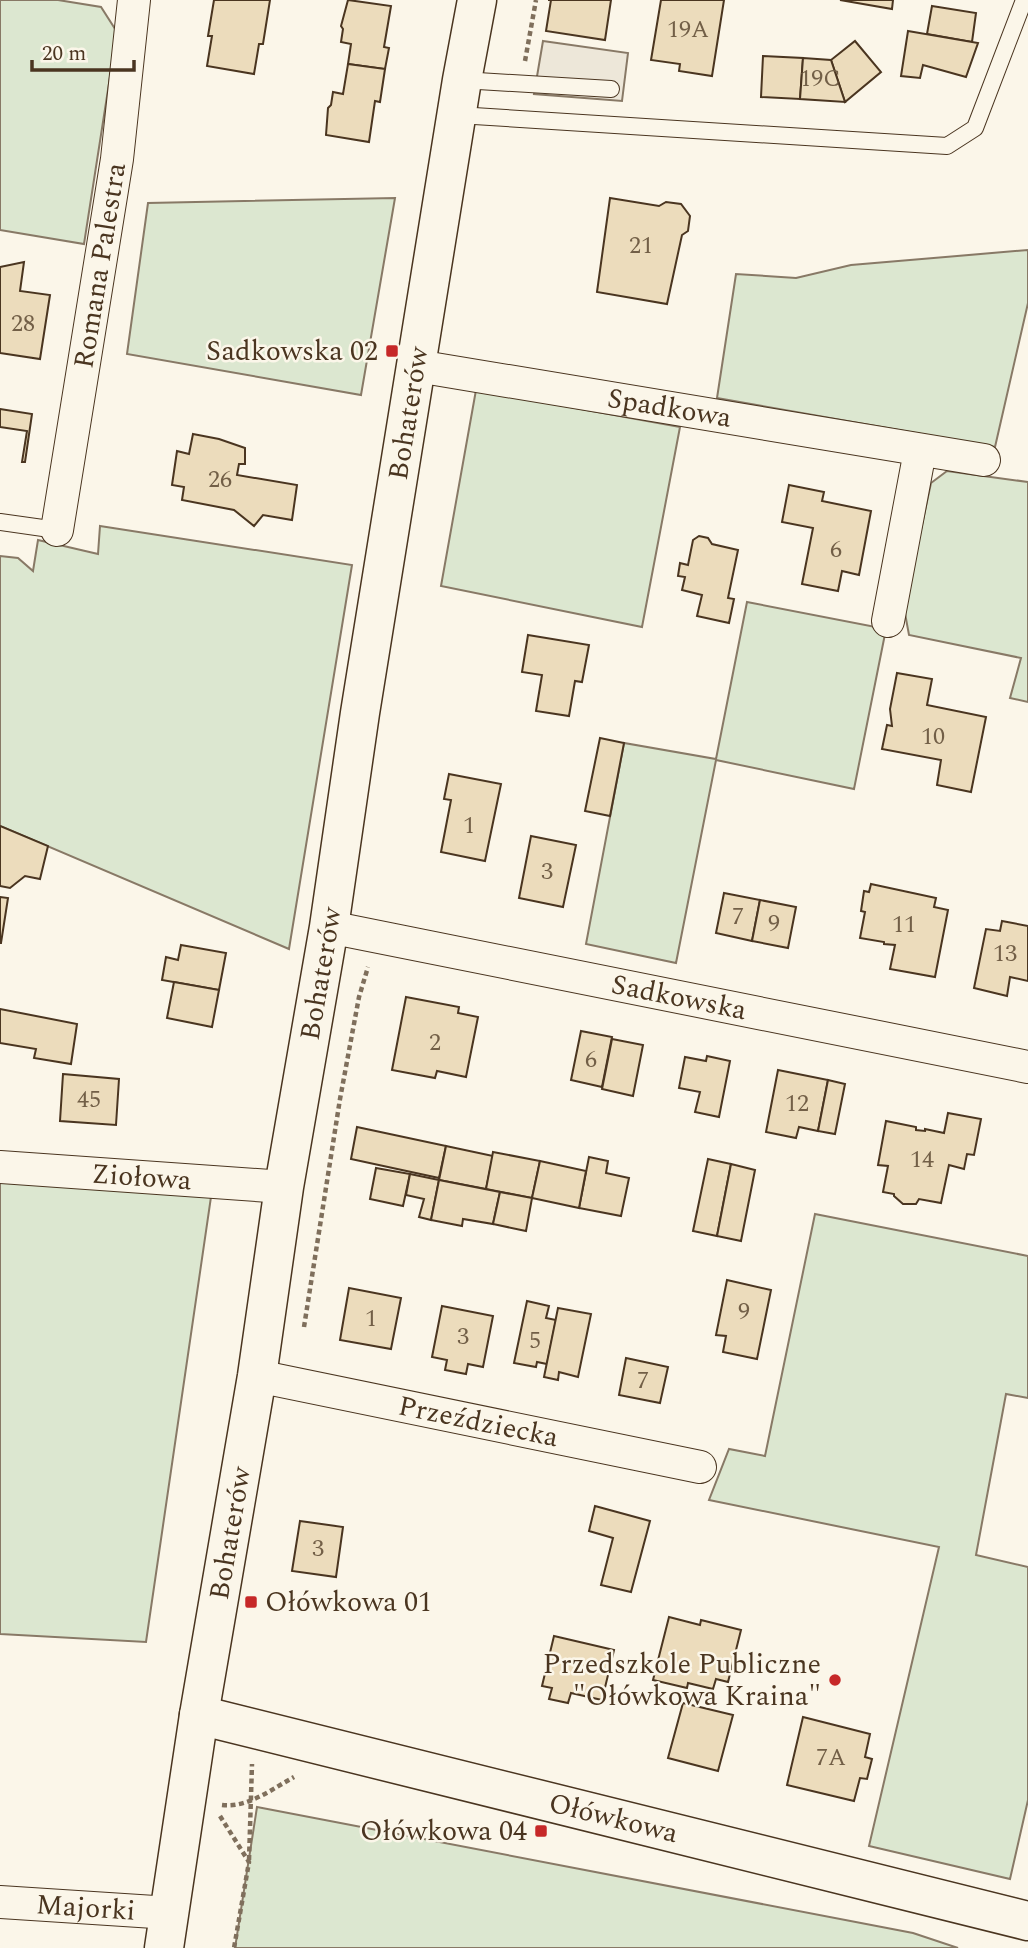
<svg xmlns="http://www.w3.org/2000/svg" width="1028" height="1948" font-family="Spectral,serif">
  <style>
    .green { fill: #dce7d0; stroke: #887966; stroke-width: 2 }
    .parking { fill: #ede7d9; stroke: #887966; stroke-width: 2 }
    .building { fill: #ecdcbc; stroke: #4a3520; stroke-width: 2 }
    .lines { fill: none; stroke-linecap: round; stroke-linejoin: round }
    .lane-casing { stroke: #4a3520; stroke-width: 18 }
    .street-casing { stroke: #4a3520; stroke-width: 34 }
    .secondary-casing { stroke: #4a3520; stroke-width: 41 }
    .path { stroke: #7f6f5c; stroke-width: 4.5; stroke-dasharray: 5 3.5; stroke-linecap: butt }
    .lane { stroke: #fbf6e9; stroke-width: 16 }
    .street { stroke: #fbf6e9; stroke-width: 32 }
    .secondary { stroke: #fbf6e9; stroke-width: 38 }
    .poi-dot { fill: #c62828; stroke: #fbf6e9; stroke-width: 2.5 }
    .labels { text-anchor: middle; dominant-baseline: central; stroke-width: 5; stroke-linejoin: round; paint-order: stroke }
    .number-label { font-size: 24px; fill: #725f47 }
    .street-label { font-size: 28px; fill: #4a3520; stroke: #fbf6e9 }
    .poi-label { font-size: 28px; fill: #4a3520; stroke: #fbf6e9; text-anchor: end }
  </style>
  <rect width="100%" height="100%" fill="#fbf6e9"/>
  <g class="green">
    <polygon points="0,0 58,0 101,7 117,32 84,244 0,230"/>
    <polygon points="395,198 361,395 127,354 148,203"/>
    <polygon points="1028,250 1028,303 995,447 717,398 736,274 796,278 851,265"/>
    <polygon points="476,390 680,427 642,627 441,586"/>
    <polygon points="947,471 1028,482 1028,702 1010,698 1021,658 909,635 904,608 931,483"/>
    <polygon points="100,526 352,565 289,949 0,826 0,556 18,558 33,571 38,540 98,554"/>
    <polygon points="747,602 886,629 854,789 716,760 676,963 586,944 624,743 716,759"/>
    <polygon points="0,1182 211,1197 146,1642 0,1634"/>
    <polygon points="815,1214 1028,1256 1028,1398 1006,1394 976,1555 1028,1567 1028,1800 1010,1879 869,1846 939,1547 709,1500 729,1449 765,1456"/>
    <polygon points="257,1807 913,1933 958,1948 235,1948"/>
  </g>
  <polygon class="parking" points="543,41 628,53 622,101 534,94"/>
  <g class="building">
    <polygon points="214,0 270,0 263,44 259,44 254,74 207,66 212,36 208,36"/>
    <polygon points="348,0 391,6 384,47 389,48 385,69 348,64 351,44 341,42 343,29 341,26"/>
    <polygon points="548,0 611,0 605,40 546,31 551,0"/>
    <polygon points="661,0 724,0 712,76 679,71 680,64 651,60"/>
    <polygon points="840,0 893,0 892,9"/>
    <polygon points="932,6 976,13 972,42 927,34"/>
    <polygon points="908,31 978,43 966,77 923,65 920,78 901,76"/>
    <polygon points="855,41 881,72 845,102 831,60"/>
    <polygon points="763,56 803,58 800,99 761,97"/>
    <polygon points="803,58 831,60 845,102 800,99"/>
    <polygon points="348,64 385,69 380,102 375,101 369,142 326,135 328,108 331,105 333,92 343,94"/>
    <polygon points="610,198 659,206 666,202 681,204 690,216 688,231 682,235 667,304 597,292"/>
    <polygon points="24,262 20,291 50,295 40,359 0,353 0,267"/>
    <polygon points="0,409 32,414 25,462 22,462 27,431 0,427"/>
    <polygon points="193,434 219,439 245,448 245,464 239,464 237,475 297,485 292,520 263,515 254,526 234,510 182,500 184,487 172,485 177,451 189,454"/>
    <polygon points="789,485 824,492 822,501 871,511 859,575 842,571 838,591 802,584 813,528 782,522"/>
    <polygon points="699,536 708,538 712,544 738,550 728,598 734,599 729,623 697,616 702,595 682,590 685,577 678,576 680,563 688,565 693,540"/>
    <polygon points="528,635 589,645 582,682 575,681 569,716 536,711 542,675 522,672"/>
    <polygon points="897,673 932,679 927,705 986,717 971,792 937,785 941,760 882,749 887,725 892,726 890,709"/>
    <polygon points="600,738 624,743 610,816 585,811"/>
    <polygon points="449,774 501,784 485,861 441,852 451,800 444,799"/>
    <polygon points="0,826 48,846 40,879 25,876 10,888 0,886"/>
    <polygon points="531,836 576,845 563,907 519,898"/>
    <polygon points="871,884 936,898 934,907 948,910 935,977 890,969 895,945 884,944 884,942 860,938 865,912 861,911 864,891 869,892"/>
    <polygon points="724,893 760,900 752,941 716,933"/>
    <polygon points="0,897 8,898 1,943 0,943"/>
    <polygon points="760,900 796,907 788,948 752,941"/>
    <polygon points="1002,921 1028,926 1028,981 1010,977 1007,996 974,988 986,929 1000,931"/>
    <polygon points="181,945 226,953 219,990 162,980 166,957 178,960"/>
    <polygon points="174,982 219,990 212,1027 167,1018"/>
    <polygon points="406,997 459,1007 458,1013 478,1017 466,1077 437,1071 435,1078 392,1070"/>
    <polygon points="0,1009 77,1024 71,1064 34,1058 36,1049 0,1043"/>
    <polygon points="581,1031 612,1037 602,1087 571,1080"/>
    <polygon points="612,1039 643,1045 633,1096 602,1089"/>
    <polygon points="707,1056 730,1061 719,1117 695,1112 700,1092 679,1088 685,1057 706,1061"/>
    <polygon points="778,1070 828,1080 818,1131 799,1127 796,1138 766,1132"/>
    <polygon points="63,1074 119,1079 116,1125 60,1121"/>
    <polygon points="828,1080 845,1084 835,1134 818,1131"/>
    <polygon points="948,1113 981,1119 974,1155 967,1154 964,1169 949,1165 941,1203 919,1199 916,1204 903,1204 894,1196 894,1194 883,1192 888,1166 878,1165 886,1121 916,1127 916,1130 925,1131 925,1129 944,1133"/>
    <polygon points="357,1127 446,1146 439,1178 351,1159"/>
    <polygon points="446,1146 493,1156 486,1189 439,1180"/>
    <polygon points="493,1152 540,1161 532,1198 486,1189"/>
    <polygon points="589,1157 608,1161 606,1173 629,1178 621,1216 579,1208"/>
    <polygon points="708,1159 731,1164 717,1236 693,1231"/>
    <polygon points="540,1161 586,1171 579,1208 532,1198"/>
    <polygon points="731,1164 755,1170 741,1241 717,1236"/>
    <polygon points="376,1168 410,1174 403,1206 370,1199"/>
    <polygon points="410,1174 439,1180 431,1220 419,1217 424,1199 406,1195"/>
    <polygon points="439,1180 500,1192 493,1224 463,1219 462,1226 431,1220"/>
    <polygon points="500,1192 532,1198 526,1231 493,1224"/>
    <polygon points="727,1280 771,1290 757,1359 723,1352 726,1336 716,1335"/>
    <polygon points="349,1288 401,1298 391,1349 340,1340"/>
    <polygon points="527,1301 549,1306 546,1318 556,1320 547,1364 537,1362 536,1367 514,1363"/>
    <polygon points="442,1306 493,1316 483,1367 468,1364 466,1374 445,1370 447,1360 432,1357"/>
    <polygon points="558,1308 591,1314 578,1377 559,1372 558,1380 544,1377"/>
    <polygon points="626,1358 668,1367 660,1403 619,1395"/>
    <polygon points="595,1506 650,1521 631,1592 601,1585 613,1538 589,1531"/>
    <polygon points="300,1521 343,1527 336,1577 292,1571"/>
    <polygon points="669,1617 700,1625 701,1620 741,1630 728,1682 716,1679 713,1689 688,1683 687,1688 653,1680"/>
    <polygon points="554,1636 614,1650 602,1700 571,1693 568,1703 549,1699 552,1688 542,1686"/>
    <polygon points="683,1703 733,1715 718,1771 668,1758"/>
    <polygon points="803,1717 870,1734 865,1757 872,1759 867,1779 860,1778 854,1801 787,1785"/>
  </g>
  <g class="lines">
    <defs>
      <g id="lane">
        <polyline points="462,80 611,89"/>
        <polyline points="458,115 947,146 975,128 1024,0"/>
        <polyline points="0,522 57,530"/>
      </g>
      <g id="street">
        <path id="s1" d="M417,366L984,460"/>
        <path id="s2" d="M57,530L117,159L134,0"/>
        <polyline points="888,621 920,451"/>
        <path id="s3" d="M329,927L1028,1067"/>
        <path id="s4" d="M0,1167L284,1187"/>
        <path id="s5" d="M257,1376L700,1467"/>
        <path id="s6" d="M0,1902L170,1913"/>
      </g>
      <g id="secondary">
        <path id="s7" d="M199,1715L1028,1921"/>
        <path id="s8" d="M164,1948L199,1715L257,1376L284,1187L329,927L360,713L462,80L477,0"/>
      </g>
    </defs>
    <use href="#lane" class="lane-casing"/>
    <use href="#street" class="street-casing"/>
    <use href="#secondary" class="secondary-casing"/>
    <g class="path">
      <polyline points="525,61 536,0"/>
      <polyline points="304,1327 340,1099 359,997 368,967"/>
      <path d="M222,1805C248,1808 272,1789 294,1777"/>
      <polyline points="220,1816 249,1862 234,1948"/>
      <polyline points="249,1860 252,1764"/>
    </g>
    <use href="#lane" class="lane"/>
    <use href="#street" class="street"/>
    <use href="#secondary" class="secondary"/>
  </g>
  <g class="poi-dot">
    <rect x="385" y="344" width="14" height="14" rx="3.5"/>
    <rect x="244" y="1595" width="14" height="14" rx="3.5"/>
    <circle cx="835" cy="1680" r="7"/>
    <rect x="534" y="1824" width="14" height="14" rx="3.5"/>
  </g>
  <g class="labels">
    <g class="number-label">
      <text x="688" y="30">19A</text>
      <text x="820" y="79">19C</text>
      <text x="641" y="246">21</text>
      <text x="23" y="324">28</text>
      <text x="220" y="480">26</text>
      <text x="836" y="550">6</text>
      <text x="933" y="737">10</text>
      <text x="469" y="826">1</text>
      <text x="547" y="872">3</text>
      <text x="738" y="917">7</text>
      <text x="774" y="924">9</text>
      <text x="904" y="925">11</text>
      <text x="1005" y="954">13</text>
      <text x="435" y="1043">2</text>
      <text x="591" y="1060">6</text>
      <text x="89" y="1100">45</text>
      <text x="797" y="1104">12</text>
      <text x="922" y="1160">14</text>
      <text x="744" y="1312">9</text>
      <text x="371" y="1319">1</text>
      <text x="463" y="1337">3</text>
      <text x="535" y="1341">5</text>
      <text x="643" y="1381">7</text>
      <text x="318" y="1549">3</text>
      <text x="831" y="1758">7A</text>
    </g>
    <g class="street-label">
      <text stroke="none"><textPath href="#s2" startOffset="268">Romana Palestra</textPath></text>
      <text stroke="none"><textPath href="#s1" startOffset="256">Spadkowa</textPath></text>
      <text stroke="none"><textPath href="#s8" startOffset="1554">Bohaterów</textPath></text>
      <text stroke="none"><textPath href="#s8" startOffset="987">Bohaterów</textPath></text>
      <text stroke="none"><textPath href="#s3" startOffset="357">Sadkowska</textPath></text>
      <text stroke="none"><textPath href="#s4" startOffset="142">Ziołowa</textPath></text>
      <text stroke="none"><textPath href="#s5" startOffset="226">Przeździecka</textPath></text>
      <text stroke="none"><textPath href="#s8" startOffset="420">Bohaterów</textPath></text>
      <text stroke="none"><textPath href="#s7" startOffset="427">Ołówkowa</textPath></text>
      <text stroke="none"><textPath href="#s6" startOffset="86">Majorki</textPath></text>
    </g>
    <g class="poi-label">
      <text x="378" y="351">Sadkowska 02</text>
      <text x="265" y="1602" text-anchor="start">Ołówkowa 01</text>
      <text x="821" y="1664">Przedszkole Publiczne<tspan x="821" dy="32">"Ołówkowa Kraina"</tspan></text>
      <text x="527" y="1831">Ołówkowa 04</text>
    </g>
  </g>
  <path d="M32 60v10h102v-10" fill="none" stroke="#4a3520" stroke-width="3.5"/>
  <text x="42" y="60" font-size="21" fill="#4a3520" stroke="#fbf6e9" stroke-width="5" paint-order="stroke">20 m</text>
</svg>
